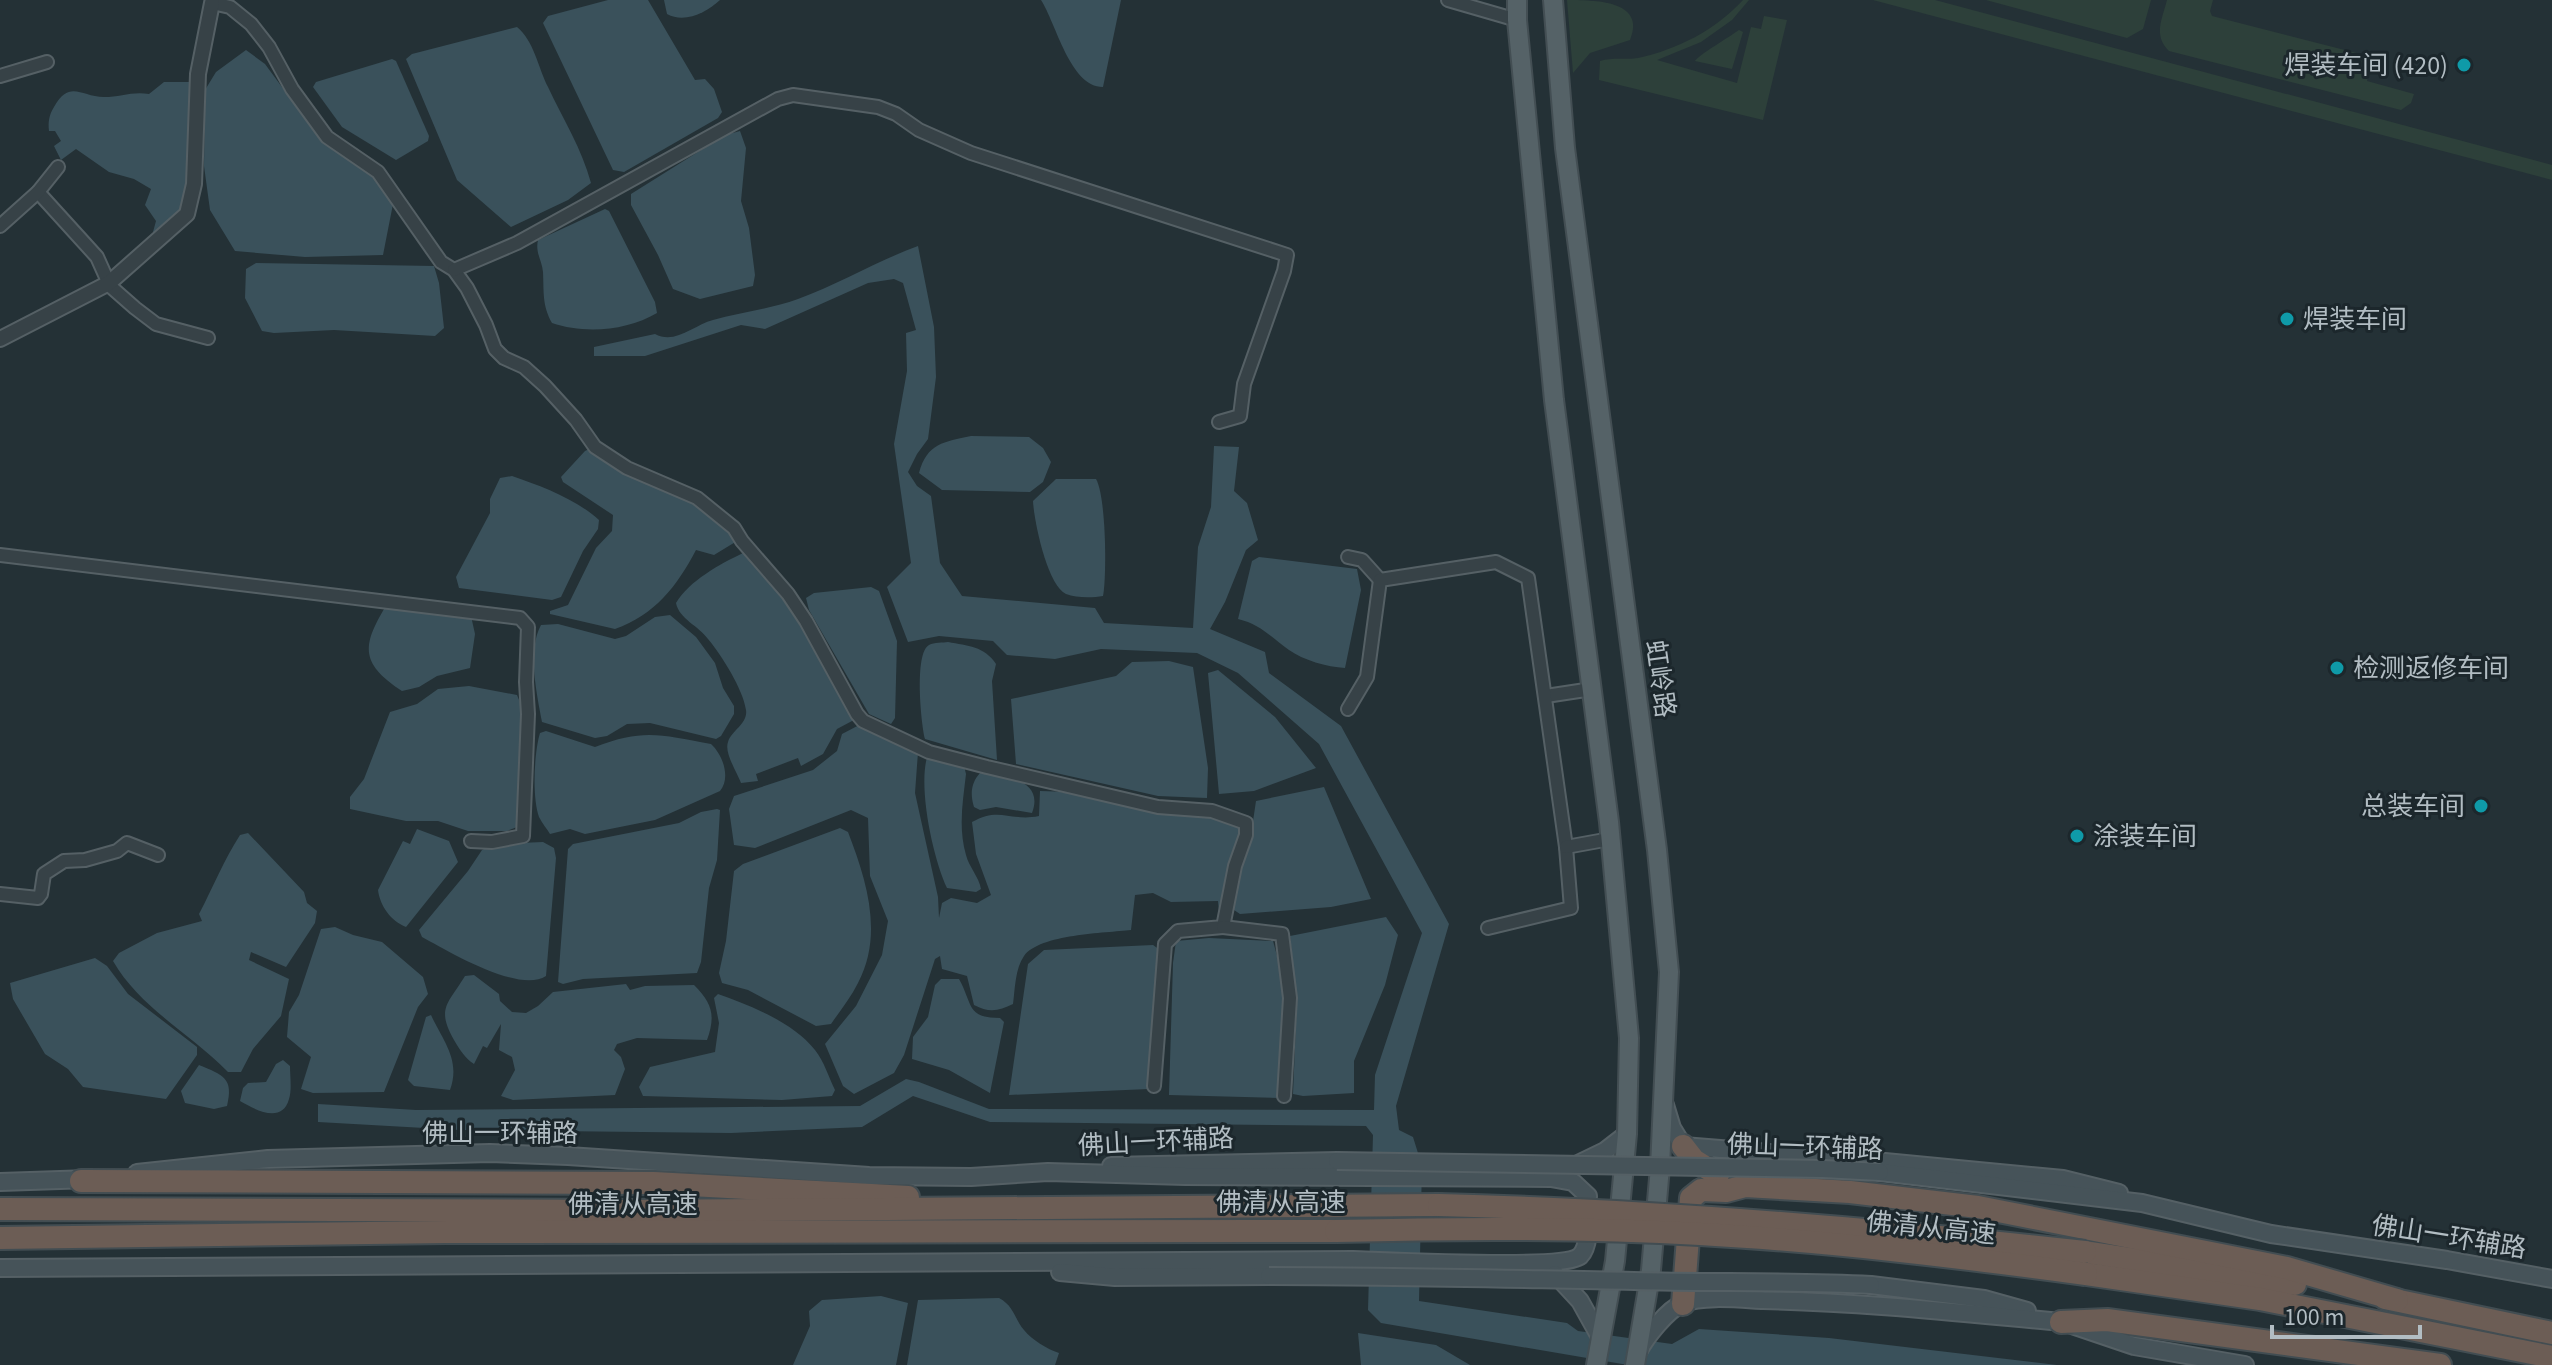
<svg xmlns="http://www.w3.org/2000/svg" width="2552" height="1365" font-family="'Source Sans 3','Noto Sans SC',sans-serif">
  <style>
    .green { fill: #2d403a }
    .water { fill: #3a515b }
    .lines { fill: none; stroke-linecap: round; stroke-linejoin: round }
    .minor-casing { stroke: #556065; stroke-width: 16 }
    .tertiary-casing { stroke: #556065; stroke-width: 18 }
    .secondary-casing { stroke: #556065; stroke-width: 20 }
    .primary-casing { stroke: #434e53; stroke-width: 22 }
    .motorway-casing { stroke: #424d52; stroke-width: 26 }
    .minor { stroke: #374247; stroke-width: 12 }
    .tertiary { stroke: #374247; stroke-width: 14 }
    .secondary { stroke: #465359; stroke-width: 16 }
    .primary { stroke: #556267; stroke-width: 18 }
    .motorway { stroke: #6c5d55; stroke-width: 22 }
    .secondary-bridge-casing { stroke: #556065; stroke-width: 20; stroke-linecap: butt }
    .motorway-bridge-casing { stroke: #424d52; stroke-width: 26; stroke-linecap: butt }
    .secondary-bridge { stroke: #465359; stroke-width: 16 }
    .motorway-bridge { stroke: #6c5d55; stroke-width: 22 }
    .culture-dot { fill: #0f9aa8; stroke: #1c272c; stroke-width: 3 }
    .labels { text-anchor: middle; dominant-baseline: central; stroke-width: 6; stroke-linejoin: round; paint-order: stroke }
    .poi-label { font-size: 26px; fill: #b2bdc3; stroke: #1c272c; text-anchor: start }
    .street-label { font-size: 26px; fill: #b2bdc3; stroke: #1c272c }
  </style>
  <rect width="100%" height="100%" fill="#243136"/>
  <g class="green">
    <path d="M1567,0C1593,0 1647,0 1630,40L1590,53L1573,73Z"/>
    <path d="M1743,0H1749L1732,20L1701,42L1657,60L1737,83L1751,27L1761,29L1764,16L1787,20L1763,120L1599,80L1600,61C1613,57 1625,60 1638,58C1679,49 1715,30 1743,0Z"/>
    <polygon points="1873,0 1935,0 2552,165 2552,180"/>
    <polygon points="1986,0 2151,0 2143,29 2127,38"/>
    <path d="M2167,0H2213L2210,11L2212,16L2372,57L2367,81L2414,94L2411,103L2401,110L2169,51C2153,35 2162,20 2167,0Z"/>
    <path d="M1739,30L1743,32L1732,69L1695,61C1700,54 1728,38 1739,30Z"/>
  </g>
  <g class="water">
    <polygon points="608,0 648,0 695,80 705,79 714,89 722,112 718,118 624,172 613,170 543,23 548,16"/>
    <path d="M664,0H720C707,12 685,24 667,14Z"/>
    <path d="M1041,0H1121L1103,87C1070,87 1056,23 1041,0Z"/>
    <path d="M517,27C534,41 538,67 548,87C563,119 582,149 591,183L568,200L511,227L457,180L406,59L412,54Z"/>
    <polygon points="246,50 265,64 321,140 364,167 380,183 393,204 383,255 305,257 235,251 210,210 204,166 205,90 216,72"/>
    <polygon points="392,59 396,61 429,136 428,141 396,160 342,127 313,87 316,82"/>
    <path d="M164,82H192L188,185L180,214L157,237L153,232L156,221L145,205L151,189L134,179L109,172L76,149L61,160L54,146L61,141L55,131H49C48,122 49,115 54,107C70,79 81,97 104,97C120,97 133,91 149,94Z"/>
    <polygon points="740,131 746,148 741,201 749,228 755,275 753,286 700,299 673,289 658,255 631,205 631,194 725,135"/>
    <path d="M605,209L609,211L655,302L657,313C627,331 584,334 552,323C542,305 544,292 543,272C542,260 535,253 538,240Z"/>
    <path d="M918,246L934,327L936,377L928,439L917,454L908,472L917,486L931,496L940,563L962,596L1095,608L1104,623L1193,628L1198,547L1211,507L1214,446L1239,447L1234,491L1247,503L1258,540L1246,550L1225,602L1210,629L1265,652L1269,673L1341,726L1449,924L1396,1106L1399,1130L1413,1137L1422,1166L1419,1301L1567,1323L1578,1331L1672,1344L1699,1329L1829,1338L2057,1365H1628L1381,1323L1368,1310L1373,1135L1366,1126L990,1122L913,1096L862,1127L731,1133L460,1130L318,1122V1104L416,1110L860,1106L906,1079L919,1082L989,1109L1374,1110L1375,1075L1422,933L1319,744L1238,673L1197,653L1101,649L1055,659L1007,655L993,641L939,636L908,642L887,587L911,563L894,444L907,371L906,333L916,330L903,283L894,279L868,283L765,329L741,325L645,356H594V347L655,334C675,345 694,325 713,320C740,312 771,309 798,299C839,284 877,261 918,246Z"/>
    <polygon points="256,263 434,266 439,283 444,328 435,336 334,330 274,333 262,331 245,298 246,269"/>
    <path d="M971,436L1029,437L1043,448L1051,462L1043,482L1030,492L942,490L919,473C927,443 944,442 971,436Z"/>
    <path d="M591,448C627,467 721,507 737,541L714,555L696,550C677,586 655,615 615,629L550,614V611L568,605L596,548L612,531L613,515L563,482L561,477L585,451Z"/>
    <path d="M512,476C541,486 576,499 599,520L598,529L583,551L561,597L552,600L459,588L456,577L490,513V499L500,478Z"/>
    <path d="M1056,479H1096C1106,496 1107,575 1103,596C1092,598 1076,598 1066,594C1047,585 1034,521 1033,501Z"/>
    <path d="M743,553C782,569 831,675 854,715L852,721L837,729L823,754L801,766L798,758L756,774L758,781L741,783C737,772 724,753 728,742C732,730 748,724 746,710C743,689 722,656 708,639C699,626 679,619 676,603C689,581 720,564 743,553Z"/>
    <path d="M1259,557L1357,569L1361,590L1345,668C1327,667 1303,660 1289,650C1271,637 1260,624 1238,619L1252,561Z"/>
    <polygon points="871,587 879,591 897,641 895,718 891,724 869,714 809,610 806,598 814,593"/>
    <path d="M387,604L471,616L475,634L470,668L437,676L419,687L402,691C358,662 363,644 387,604Z"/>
    <path d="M670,615L696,637L715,663L723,688L734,706V714L721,736L716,739L650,723L627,724L607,736L595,738L542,722C537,695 527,650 541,625L558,624L615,639L626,636L655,617Z"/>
    <path d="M948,642C968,646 984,646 996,664L992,681L997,760L925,739C921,723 914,653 929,645C934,642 943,643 948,642Z"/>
    <polygon points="1169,661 1193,667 1208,768 1207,798 1158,796 1016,764 1011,699 1116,676 1132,662"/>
    <polygon points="1218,670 1275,717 1316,768 1254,791 1219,794 1208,673"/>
    <polygon points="469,686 517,695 522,707 521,806 517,827 507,831 468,831 438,821 406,821 350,809 350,797 364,779 390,712 417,704 438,689"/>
    <path d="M863,723L918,752L915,793L938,897L939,918L942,903L951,898L977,903L991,895L976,854L972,822C1000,806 1010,822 1039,816L1040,791C1082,791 1122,804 1162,810C1193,814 1211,812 1241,824C1245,841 1232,851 1228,867C1224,882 1228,900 1219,912L1218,901L1171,902L1153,893L1135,895L1131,930C1105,933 1040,934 1024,956C1015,969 1015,989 1013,1004C999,1011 989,1013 974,1005L967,976L942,969L940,956L935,959L904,1055L894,1073L854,1094L843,1086L825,1044L856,1006L882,955L888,921L870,876L868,818L851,810L755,848L734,845L729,809L734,796L813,770L837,751L842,734Z"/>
    <path d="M546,731L595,747C644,728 661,735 711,744C723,755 731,778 720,791L655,820L585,834L570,829L550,834C547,829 542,823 539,817C532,798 534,753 540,733Z"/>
    <path d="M928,754L964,766L966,774C963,801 958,827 966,855C969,867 979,877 981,889L976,892L947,888C933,858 917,785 928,754Z"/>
    <path d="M980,773C1003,775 1045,779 1032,813L996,807L980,810L974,807C970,794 971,783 980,773Z"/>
    <polygon points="1324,787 1371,899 1331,907 1240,914 1231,908 1252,828 1256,801"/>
    <polygon points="717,809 720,810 717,860 709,888 701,962 697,973 583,979 563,984 558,982 568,849 573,844 679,823 701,812"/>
    <path d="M840,828L848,832C866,879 884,934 858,983C851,997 840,1011 831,1024L816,1026L748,990L722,983L719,973L726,941L734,871L743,864Z"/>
    <path d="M417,829L449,841L458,862L406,927C391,921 380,906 378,890L403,841L410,844Z"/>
    <path d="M248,833L304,892L307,903L317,911L315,923L286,967L251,952L249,960L289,979L281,1016L253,1049L241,1072H228C191,1034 140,1008 113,961L119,953L157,933L202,921L199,914C213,887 224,860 240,835Z"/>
    <path d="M543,842L554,848L556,858L546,976C519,994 448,951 422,937L419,930L468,871L482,850L495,844Z"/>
    <polygon points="1386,917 1398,935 1385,985 1354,1061 1354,1093 1303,1096 1293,1094 1297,999 1290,936"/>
    <polygon points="335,927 353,935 382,942 423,977 428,994 418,1007 384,1092 313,1093 301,1089 311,1057 287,1037 289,1012 299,995 321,929"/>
    <polygon points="1209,938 1273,941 1284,981 1284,1037 1280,1098 1169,1095 1173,963 1176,941"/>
    <polygon points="1153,945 1160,950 1155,981 1149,1089 1009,1095 1028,964 1044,950"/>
    <polygon points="95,958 107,966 128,994 197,1047 197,1055 166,1099 83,1087 68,1069 45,1054 13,999 10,983"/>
    <path d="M474,975L499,994L500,1001L512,1012L526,1013L538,1006L553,992L626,984L630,990L645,986L694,985C712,1003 716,1015 707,1040L637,1038L617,1044L614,1050L621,1057L625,1069L615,1095L513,1100L501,1096L515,1070L512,1057L499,1050L501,1024L487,1048L483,1046L474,1064C465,1058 460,1050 454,1040C436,1008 448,1004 465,976Z"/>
    <path d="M941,979H959C973,1004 966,1018 1000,1018L1004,1022L990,1093L949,1070L912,1059L913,1037L928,1017L935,985Z"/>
    <path d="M718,994C751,1006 793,1022 815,1050C824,1061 829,1078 835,1090L832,1096L782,1100L643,1096L639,1087L650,1067L715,1052L719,1023L714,998Z"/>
    <path d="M431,1015C443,1041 461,1060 450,1090L414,1086L408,1080L426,1017Z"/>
    <path d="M283,1060L290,1066C290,1076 292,1090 289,1099C282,1125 254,1109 240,1101L243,1088L248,1083L266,1082L276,1064Z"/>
    <path d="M199,1065C223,1075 234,1078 227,1106L214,1109L185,1103L181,1091Z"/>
    <polygon points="881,1296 908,1303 896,1365 793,1365 810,1326 809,1311 822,1300"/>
    <path d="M999,1298C1014,1306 1014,1318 1024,1330C1032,1340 1047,1349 1059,1353L1055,1365H907L918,1300Z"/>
    <polygon points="1358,1333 1436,1345 1470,1365 1361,1365"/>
  </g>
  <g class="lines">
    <defs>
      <g id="minor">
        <polyline points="213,0 212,3 230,7 251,24 269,47 292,89 327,137 378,172 441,262 454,270 467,288 486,325 495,349 504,358 524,367 545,386 576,420 595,447 627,468 697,498 734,528 742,541 788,594 806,621 857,714 863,721 929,752 987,767 1158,807 1212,811 1246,823 1246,835 1235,866 1223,927 1178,931 1165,944 1154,1086"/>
        <polyline points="1448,0 1517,20"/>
        <polyline points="0,76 47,62"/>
        <polyline points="38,192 97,257 110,286 135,308 156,324 208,338"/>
        <polyline points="0,226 38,192 58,167"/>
        <polyline points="454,270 517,243 778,99 793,95 878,107 896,114 919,130 971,153 1287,255 1284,271 1244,384 1240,416 1219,422"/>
        <polyline points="0,555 520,618 528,627 526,682 528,714 523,836 492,842 471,841"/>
        <polyline points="1348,557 1362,560 1380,580"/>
        <polyline points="1546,696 1592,689"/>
        <polyline points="1348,709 1367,677 1380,580 1496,562 1528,578 1566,847 1571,908 1488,928"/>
        <polyline points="1566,847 1610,839"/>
        <polyline points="0,894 38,898 41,894 44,874 64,861 85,860 117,851 127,843 158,855"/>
        <polyline points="1223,927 1282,934 1290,998 1284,1096"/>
      </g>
      <polyline id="tertiary" points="0,339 109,283 187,214 194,184 198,74 212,3"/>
      <g id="secondary">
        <polyline points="1665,1105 1672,1128 1683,1146 1885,1162 2063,1179 2119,1193"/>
        <polyline points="1111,1166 1337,1161"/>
        <polyline points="1574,1166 1605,1151 1627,1134"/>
        <polyline points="1880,1172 2142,1203 2271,1234 2447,1260 2552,1279"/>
        <polyline points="0,1182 90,1179"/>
        <path d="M0,1268L1353,1260C1387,1261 1564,1270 1580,1256C1592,1244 1587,1212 1588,1196L1573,1182L1551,1178L1185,1176L1048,1172L971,1177L869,1176L568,1156L490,1153L268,1159L137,1173"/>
        <polyline points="1060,1272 1115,1277 1269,1276"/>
        <polyline points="1555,1274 1580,1301 1600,1337"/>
        <polyline points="1871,1285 1984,1299 2027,1311"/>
        <polyline points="2072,1325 2134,1346 2245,1365"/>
        <path d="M1638,1352C1646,1337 1667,1310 1683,1303C1702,1295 1742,1299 1763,1300C1862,1302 1962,1313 2061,1322"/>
      </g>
      <g id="primary">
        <polyline points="1517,0 1517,20 1554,400 1609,822 1629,1038 1627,1134 1615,1261 1596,1365"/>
        <polyline points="1553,0 1565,148 1657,850 1669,972 1660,1167 1651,1270 1635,1365"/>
      </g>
      <g id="motorway">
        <polyline points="1683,1146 1694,1160 1718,1175"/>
        <polyline points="81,1181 654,1183 908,1197"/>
        <polyline points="0,1209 629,1211 1439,1205"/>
        <polyline points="0,1238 446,1232 1336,1231"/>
        <polyline points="2085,1252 2295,1284"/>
        <polyline points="2086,1274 2260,1299 2552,1357"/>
        <polyline points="2385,1298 2552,1333"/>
        <polyline points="1683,1304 1691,1198 1701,1190 1726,1191 1745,1186 1850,1192 1978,1207 2287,1268 2397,1300"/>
        <polyline points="2061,1322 2107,1320 2440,1365"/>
      </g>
    </defs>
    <use href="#minor" class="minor-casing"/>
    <use href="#tertiary" class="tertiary-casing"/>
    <use href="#secondary" class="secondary-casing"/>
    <use href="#primary" class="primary-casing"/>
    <use href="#motorway" class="motorway-casing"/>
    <use href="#minor" class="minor"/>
    <use href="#tertiary" class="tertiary"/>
    <use href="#secondary" class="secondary"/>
    <use href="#primary" class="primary"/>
    <use href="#motorway" class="motorway"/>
    <defs>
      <g id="secondary-bridge">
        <polyline points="1337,1161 1823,1169 1880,1172"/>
        <path d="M1269,1276C1391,1276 1512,1279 1634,1281C1713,1283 1792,1281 1871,1285"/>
      </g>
      <g id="motorway-bridge">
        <path d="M1439,1205C1656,1210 1869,1228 2085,1252"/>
        <path d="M1336,1231C1458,1228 1579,1227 1700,1234C1829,1241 1959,1257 2086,1274"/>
      </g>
    </defs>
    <use href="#secondary-bridge" class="secondary-bridge-casing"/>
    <use href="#motorway-bridge" class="motorway-bridge-casing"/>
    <use href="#secondary-bridge" class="secondary-bridge"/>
    <use href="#motorway-bridge" class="motorway-bridge"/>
  </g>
  <g class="culture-dot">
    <circle cx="2464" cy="65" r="8"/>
    <circle cx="2287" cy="319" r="8"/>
    <circle cx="2337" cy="668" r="8"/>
    <circle cx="2481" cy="806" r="8"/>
    <circle cx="2077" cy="836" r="8"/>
  </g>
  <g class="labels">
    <g class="poi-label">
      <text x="2448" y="65" text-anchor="end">焊装车间 (420)</text>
      <text x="2303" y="319">焊装车间</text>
      <text x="2353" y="668">检测返修车间</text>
      <text x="2465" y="806" text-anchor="end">总装车间</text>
      <text x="2093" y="836">涂装车间</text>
    </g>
    <g class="street-label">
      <text transform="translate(1660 679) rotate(82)">虹岭路</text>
      <text x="500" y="1133">佛山一环辅路</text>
      <text transform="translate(1156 1142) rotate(-3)">佛山一环辅路</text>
      <text transform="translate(1805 1147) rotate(2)">佛山一环辅路</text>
      <text x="1281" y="1202">佛清从高速</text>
      <text x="633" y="1204">佛清从高速</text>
      <text transform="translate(1931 1228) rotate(6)">佛清从高速</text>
      <text transform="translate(2449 1237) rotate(9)">佛山一环辅路</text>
    </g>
  </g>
  <path d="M2272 1325v12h148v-12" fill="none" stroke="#b2bdc3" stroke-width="4"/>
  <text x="2284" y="1325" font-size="24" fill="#b2bdc3" stroke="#1c272c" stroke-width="6" paint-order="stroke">100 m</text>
</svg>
